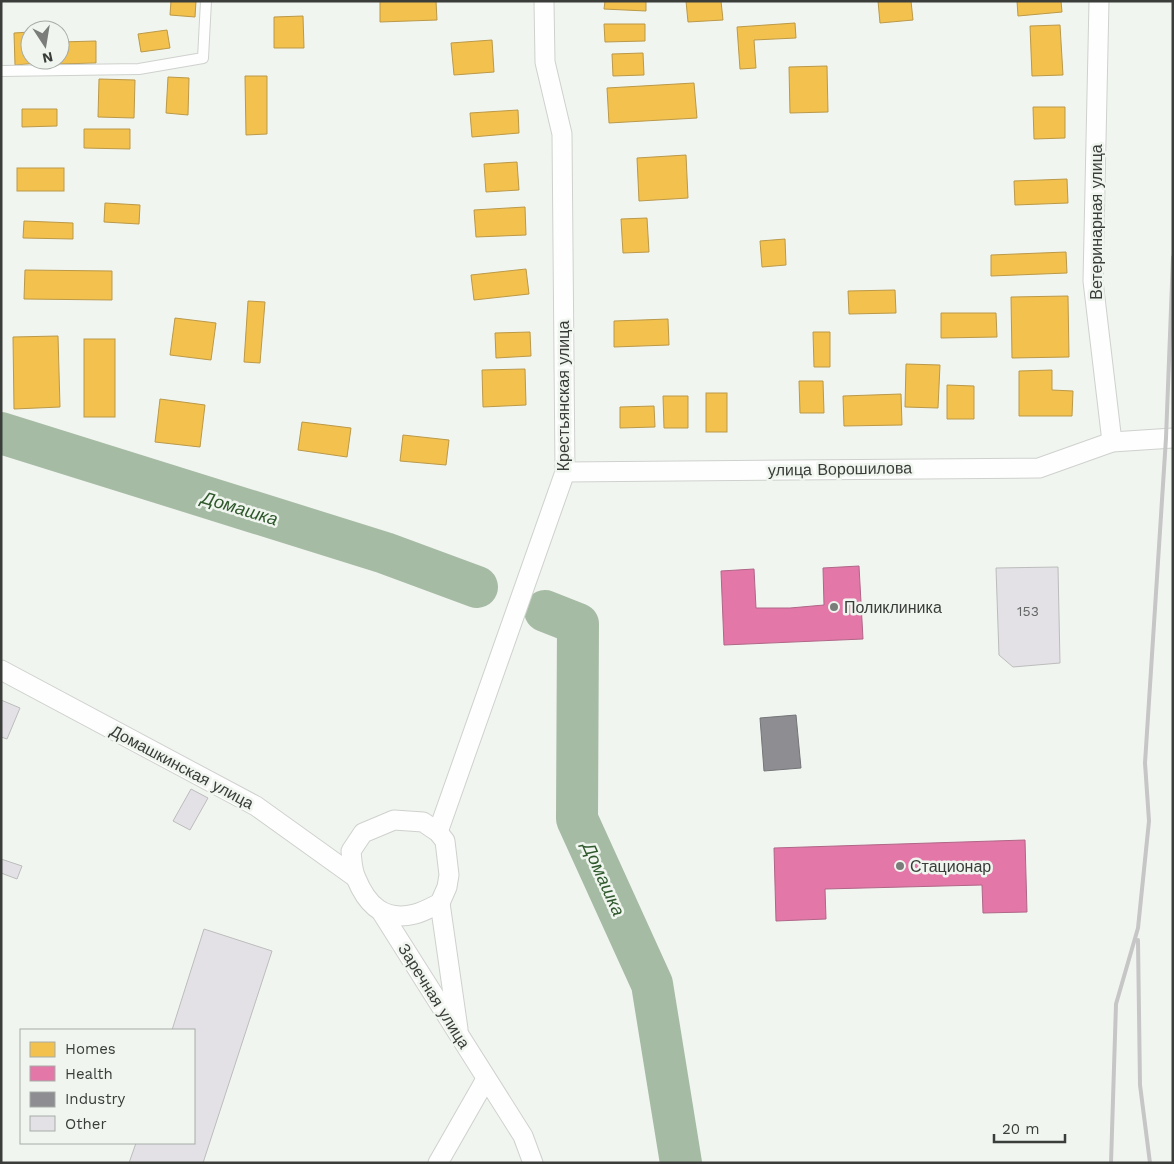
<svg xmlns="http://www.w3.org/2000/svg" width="1174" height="1164" font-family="'Work Sans',sans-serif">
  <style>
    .homes { fill: #f2c14e; stroke: #bb9948 }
    .health { fill: #e377a8; stroke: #b06687 }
    .industry { fill: #8d8d92; stroke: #747578 }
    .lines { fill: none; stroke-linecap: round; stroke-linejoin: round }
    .river { stroke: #a6bba4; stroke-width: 42 }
    .building { fill: #e3e1e6; stroke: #bbbcbb }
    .lane-casing { stroke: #ced1cd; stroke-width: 12 }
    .street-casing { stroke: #ced1cd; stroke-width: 21 }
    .lane { stroke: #fdfefd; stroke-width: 10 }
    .street { stroke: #fdfefd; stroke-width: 19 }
    .rail { stroke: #c5c6c5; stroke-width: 4 }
    .poi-dot { fill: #7a7d7a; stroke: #f0f6ef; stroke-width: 2 }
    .labels { text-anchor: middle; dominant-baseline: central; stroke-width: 5; stroke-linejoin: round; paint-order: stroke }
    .number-label { font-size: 14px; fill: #646665 }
    .street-label { font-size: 16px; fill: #3a3d3a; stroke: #f0f6ef }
    .poi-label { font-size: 16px; fill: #3a3d3a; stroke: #f0f6ef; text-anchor: start }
    .water-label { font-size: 18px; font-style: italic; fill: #2f582c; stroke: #f0f6ef }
  </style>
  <rect width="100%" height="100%" fill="#f1f5f0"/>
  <g class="homes">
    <polygon points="171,1 196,1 195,17 170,15"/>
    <polygon points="380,1 436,1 437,20 380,22"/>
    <polygon points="605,1 646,1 646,11 604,9"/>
    <polygon points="686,1 721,1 723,20 688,22"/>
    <polygon points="878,1 911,1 913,20 880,23"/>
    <polygon points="1017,1 1061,1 1062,12 1018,16"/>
    <polygon points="303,16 304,48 274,48 274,17"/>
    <polygon points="795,23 796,38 754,40 756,68 740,69 737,27"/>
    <polygon points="604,24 645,24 645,41 605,42"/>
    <polygon points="1060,25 1063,75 1032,76 1030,26"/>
    <polygon points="167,30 170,48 141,52 138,34"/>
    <polygon points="30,32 30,60 40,60 40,63 15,65 14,33"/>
    <polygon points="492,40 494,72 454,75 451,43"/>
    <polygon points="96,41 96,63 60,64 60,42"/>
    <polygon points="643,53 644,75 613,76 612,54"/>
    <polygon points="827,66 828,112 790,113 789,67"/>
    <polygon points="245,76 267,76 267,134 246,135"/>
    <polygon points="168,77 189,78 188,115 166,113"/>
    <polygon points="99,79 135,80 134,118 98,117"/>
    <polygon points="694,83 697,118 609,123 607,88"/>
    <polygon points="1033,107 1065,107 1065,138 1034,139"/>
    <polygon points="22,109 57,109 57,126 22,127"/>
    <polygon points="518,110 519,133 472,137 470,113"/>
    <polygon points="84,129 130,129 130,149 84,148"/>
    <polygon points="686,155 688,198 639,201 637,158"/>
    <polygon points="517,162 519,190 486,192 484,164"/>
    <rect x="17" y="168" width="47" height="23"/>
    <polygon points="1067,179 1068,203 1015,205 1014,181"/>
    <polygon points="105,203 140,205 139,224 104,222"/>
    <polygon points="525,207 526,235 476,237 474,210"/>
    <polygon points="647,218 649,252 623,253 621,219"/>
    <polygon points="24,221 73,223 73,239 23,238"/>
    <polygon points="785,239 786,265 762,267 760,241"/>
    <polygon points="1066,252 1067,273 991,276 991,255"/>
    <polygon points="526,269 529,294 474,300 471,275"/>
    <polygon points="25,270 112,271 112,300 24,299"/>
    <polygon points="895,290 896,313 849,314 848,291"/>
    <polygon points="1068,296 1069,357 1012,358 1011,297"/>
    <polygon points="248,301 265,302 260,363 244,362"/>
    <polygon points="941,313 996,313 997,337 941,338"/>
    <polygon points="175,318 216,323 211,360 170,355"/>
    <polygon points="668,319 669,345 614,347 614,321"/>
    <polygon points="530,332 531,356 496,358 495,333"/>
    <polygon points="813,332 830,332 830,367 814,367"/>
    <polygon points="58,336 60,407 14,409 13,337"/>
    <rect x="84" y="339" width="31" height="78"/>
    <polygon points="906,364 940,365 938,408 905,407"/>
    <polygon points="525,369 526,405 483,407 482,370"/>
    <polygon points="1052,370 1052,390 1073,391 1072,416 1019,416 1019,371"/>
    <polygon points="799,381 823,381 824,413 800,413"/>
    <polygon points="947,385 974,386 974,419 947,419"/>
    <rect x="706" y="393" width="21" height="39"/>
    <polygon points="901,394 902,425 844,426 843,396"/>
    <polygon points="663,396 688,396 688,428 664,428"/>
    <polygon points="160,399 205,405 200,447 155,442"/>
    <polygon points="654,406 655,427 620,428 620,407"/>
    <polygon points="302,422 351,428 347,457 298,450"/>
    <polygon points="403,435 449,440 446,465 400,461"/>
  </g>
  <g class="health">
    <polygon points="859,566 863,639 724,645 721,571 754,569 756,608 790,608 824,605 823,568"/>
    <polygon points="1025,840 1027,912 983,913 982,885 825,889 826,919 776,921 774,848"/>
  </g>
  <polygon class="industry" points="796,715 801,768 764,771 760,718"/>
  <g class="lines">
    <g class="river">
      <polyline points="1,433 385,553 477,587"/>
      <polyline points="545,611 578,624 577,819 652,984 681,1163"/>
    </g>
  </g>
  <g class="building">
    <polygon points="1058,567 1060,663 1013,667 999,655 996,568"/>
    <polygon points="1,700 20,708 7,739 1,737"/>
    <polygon points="191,789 208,798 190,830 173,821"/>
    <polygon points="1,859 22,866 17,879 1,873"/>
    <polygon points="204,929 272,951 203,1163 129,1163 136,1143 194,1143 194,1030 172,1030"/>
  </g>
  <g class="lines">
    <defs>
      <polyline id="lane" points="1,71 139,69 203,58 206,1"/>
      <g id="street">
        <polyline points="1099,1 1093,281 1112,442"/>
        <polyline points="565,472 1039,468 1112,442 1173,438"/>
        <polyline points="1,670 256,806 355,877"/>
        <path d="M394,820L423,822L438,832L445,841L449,875L447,887L440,903C432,907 423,912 415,914C384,922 367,905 356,878C352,870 352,860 351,851L363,833Z"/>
        <polyline points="438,832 565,472 562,134 545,62 544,1"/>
        <polyline points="440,903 458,1029"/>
        <polyline points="382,913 523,1136 533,1163"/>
        <polyline points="438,1163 486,1079"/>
      </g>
    </defs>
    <use href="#lane" class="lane-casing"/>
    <use href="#street" class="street-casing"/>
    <use href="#lane" class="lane"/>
    <use href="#street" class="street"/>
    <g class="rail">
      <polyline points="1138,940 1140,1085 1150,1163"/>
      <polyline points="1111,1163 1116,1004 1138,928 1149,821 1145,763 1166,438 1173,257"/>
    </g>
  </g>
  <g class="poi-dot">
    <circle cx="834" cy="607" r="5"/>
    <circle cx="900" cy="866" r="5"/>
  </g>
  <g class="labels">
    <g class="number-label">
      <text x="1028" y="611">153</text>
    </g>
    <g class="street-label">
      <text transform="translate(1096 222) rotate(-90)">Ветеринарная улица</text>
      <text transform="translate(563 396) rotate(-90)">Крестьянская улица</text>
      <text transform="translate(840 469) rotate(-1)">улица Ворошилова</text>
      <text transform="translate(182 767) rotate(28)">Домашкинская улица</text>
      <text transform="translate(434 996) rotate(58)">Заречная улица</text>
    </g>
    <g class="poi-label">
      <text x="844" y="607">Поликлиника</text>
      <text x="910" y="866">Стационар</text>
    </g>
    <g class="water-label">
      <text transform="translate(240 508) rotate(17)">Домашка</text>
      <text transform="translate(604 879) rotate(66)">Домашка</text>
    </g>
  </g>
  <rect width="1174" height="1164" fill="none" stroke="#3a3d3a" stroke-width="5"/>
  <rect x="20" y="1029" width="175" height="115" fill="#f0f6ef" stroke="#a7aca7"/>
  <rect x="30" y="1042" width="25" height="15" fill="#f2c14e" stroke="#a7aca7"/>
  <text x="65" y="1054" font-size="15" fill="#3a3d3a">Homes</text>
  <rect x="30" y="1066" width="25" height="15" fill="#e377a8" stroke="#a7aca7"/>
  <text x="65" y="1079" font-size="15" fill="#3a3d3a">Health</text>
  <rect x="30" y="1092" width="25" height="15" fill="#8d8d92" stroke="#a7aca7"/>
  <text x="65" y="1104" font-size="15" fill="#3a3d3a">Industry</text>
  <rect x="30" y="1116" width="25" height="15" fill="#e3e1e6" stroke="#a7aca7"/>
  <text x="65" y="1129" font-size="15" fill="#3a3d3a">Other</text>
  <g transform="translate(45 45) rotate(168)"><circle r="24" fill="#f0f6ef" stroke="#a7aca7"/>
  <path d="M0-4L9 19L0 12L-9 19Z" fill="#7a7d7a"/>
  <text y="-8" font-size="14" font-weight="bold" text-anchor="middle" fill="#3a3d3a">N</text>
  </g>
  <path d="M994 1134v8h71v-8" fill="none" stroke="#3a3d3a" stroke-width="2.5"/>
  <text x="1002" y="1134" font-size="15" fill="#3a3d3a" stroke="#f0f6ef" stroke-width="4" paint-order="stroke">20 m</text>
</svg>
